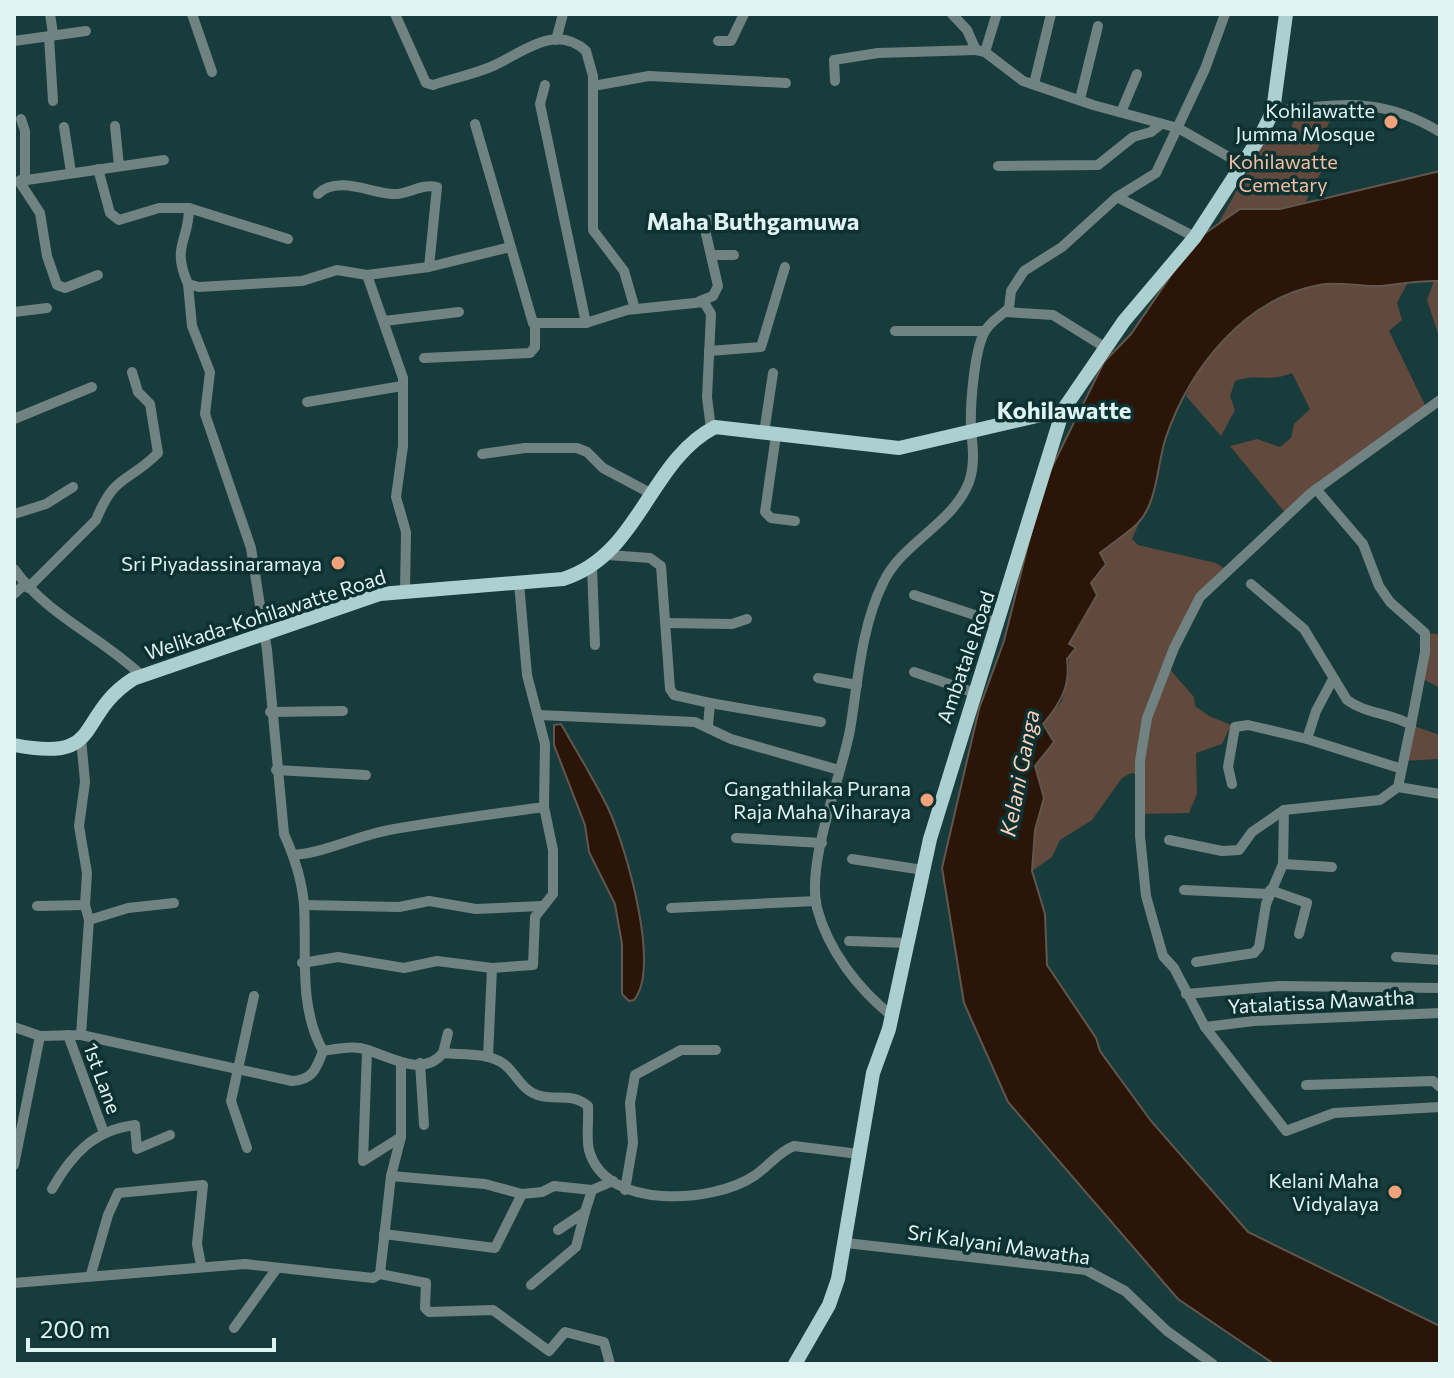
<svg xmlns="http://www.w3.org/2000/svg" width="1454" height="1378" font-family="Commissioner,sans-serif">
  <style>
    .green { fill: #62493d }
    .water { fill: #2b1408; stroke: #61574e; stroke-width: 2 }
    .lines { fill: none; stroke-linecap: round; stroke-linejoin: round }
    .minor { stroke: #718282; stroke-width: 10 }
    .major { stroke: #accfcf; stroke-width: 14 }
    .poi-dot { fill: #f0a27a; stroke: #0d3131; stroke-width: 3 }
    .labels { text-anchor: middle; dominant-baseline: central; stroke-width: 7; stroke-linejoin: round; paint-order: stroke }
    .poi-label { font-size: 20px; fill: #e0f3f3; stroke: #0d3131; text-anchor: end }
    .park-label { font-size: 20px; fill: #f5bea3; stroke: #0d3131 }
    .street-label { font-size: 20px; fill: #e0f3f3; stroke: #0d3131 }
    .water-label { font-size: 22px; font-style: italic; fill: #fcd0ba; stroke: #0d3131 }
    .quarter-label { font-size: 24px; font-weight: bold; fill: #e0f3f3; stroke: #0d3131 }
  </style>
  <rect width="100%" height="100%" fill="#183b3b"/>
  <g class="green">
    <polygon points="1328,110 1330,120 1316,153 1322,170 1305,203 1282,211 1242,211 1218,224 1269,133 1291,130 1295,113"/>
    <path d="M1409,280L1397,303L1402,320L1389,331L1427,409L1286,514L1230,446L1257,439L1280,447L1291,438L1294,424L1310,409L1292,373C1266,383 1259,373 1235,381L1230,396L1235,410L1221,436L1186,396C1208,341 1274,282 1336,283C1362,283 1383,287 1409,280Z"/>
    <polygon points="1434,281 1440,281 1440,340 1427,300"/>
    <polygon points="1140,521 1132,539 1138,545 1216,563 1227,570 1200,597 1167,666 1194,697 1195,706 1209,716 1231,725 1222,744 1196,753 1197,794 1189,813 1139,814 1140,775 1131,773 1122,778 1092,820 1060,840 1052,857 1032,871 1035,830 1044,798 1035,766 1043,724 1062,701 1069,673 1069,645 1097,595 1091,583 1099,553"/>
    <polygon points="1425,633 1440,634 1440,688 1421,678"/>
    <polygon points="1411,725 1440,735 1440,759 1402,761"/>
  </g>
  <g class="water">
    <path d="M1440,171V281C1419,280 1400,284 1380,286C1359,287 1339,281 1319,285C1244,299 1190,368 1166,437C1157,463 1158,502 1138,523C1127,534 1112,543 1100,553L1106,564L1091,583L1097,595L1069,644L1076,648L1067,659C1071,686 1060,704 1043,724L1054,742L1035,766L1044,798L1035,830L1032,871L1045,914L1047,965L1096,1038L1100,1051L1151,1121L1248,1232L1440,1326V1364H1274L1178,1299L1008,1102L964,1003L942,868L979,709L1004,641L1043,485L1104,362L1131,334L1180,262L1204,234L1240,209H1280Z"/>
    <path d="M561,724C577,752 595,781 609,810C626,848 661,967 634,1000L629,1001L622,994V944L615,904L589,852L585,825L554,745V725Z"/>
  </g>
  <g class="lines">
    <g class="minor">
      <polyline points="50,14 53,34"/>
      <polyline points="192,14 212,72"/>
      <path d="M395,14L426,83L433,85C451,79 470,75 488,68C518,57 553,21 586,51L593,76V230L624,271L635,309"/>
      <polyline points="952,14 967,30 976,50 985,52 1023,81 1093,105 1178,128 1243,165"/>
      <polyline points="49,37 53,101"/>
      <polyline points="556,40 563,14"/>
      <polyline points="14,41 86,31"/>
      <polyline points="718,41 731,41 744,14"/>
      <polyline points="985,52 996,16"/>
      <polyline points="835,81 834,60 878,53 976,50"/>
      <polyline points="1034,84 1051,14"/>
      <polyline points="545,85 540,104 586,323"/>
      <polyline points="593,86 649,76 786,83"/>
      <polyline points="1080,99 1098,26"/>
      <polyline points="1122,110 1137,74"/>
      <path d="M1273,111C1340,105 1379,95 1440,132"/>
      <polyline points="21,119 25,131 25,178 19,181 40,213 47,256 57,285 65,288 98,275"/>
      <polyline points="475,124 533,323 586,323 627,310 704,302 711,314 707,397 711,429"/>
      <polyline points="115,126 119,166"/>
      <polyline points="64,127 71,172"/>
      <polyline points="998,166 1098,165 1133,137 1151,132 1161,124"/>
      <polyline points="98,169 110,213 119,220 159,208 189,208 288,239"/>
      <polyline points="20,181 164,160"/>
      <path d="M318,194C337,175 371,193 393,194C408,195 421,183 437,187L429,267"/>
      <polyline points="1117,197 1195,237"/>
      <path d="M189,208C189,242 171,245 188,284L199,287L302,281L337,270L367,275L403,378V446L396,497L406,532L405,591"/>
      <polyline points="678,224 728,218"/>
      <polyline points="713,255 734,255"/>
      <polyline points="367,275 429,267 510,247"/>
      <polyline points="700,301 713,296 718,286 703,221"/>
      <polyline points="14,312 47,308"/>
      <polyline points="1005,312 1053,315 1106,348"/>
      <polyline points="384,321 459,312"/>
      <polyline points="895,331 984,331"/>
      <polyline points="709,351 761,347 785,267"/>
      <polyline points="424,358 530,353 535,347 535,325"/>
      <polyline points="1440,400 1311,493 1200,597 1174,648 1147,718 1140,761 1140,836 1146,896 1163,956 1174,968 1205,1027 1286,1131 1334,1113 1440,1107"/>
      <polyline points="307,402 402,386"/>
      <polyline points="14,419 92,387"/>
      <polyline points="764,433 773,373"/>
      <polyline points="776,435 765,512 771,518 795,521"/>
      <polyline points="482,454 525,448 577,448 587,452 603,468 652,494"/>
      <polyline points="1316,489 1363,544 1379,586 1390,602 1425,633 1425,652 1411,725"/>
      <polyline points="14,514 46,504 73,487"/>
      <polyline points="608,555 650,558 661,566 670,689 674,695 710,703 708,726"/>
      <polyline points="592,567 595,645"/>
      <path d="M14,569C48,616 100,636 141,675"/>
      <path d="M1251,584L1304,629L1347,700C1366,714 1391,713 1411,725L1398,787"/>
      <path d="M28,588L96,520C115,473 127,484 158,453L150,404L138,392L132,372"/>
      <polyline points="14,594 25,584"/>
      <polyline points="914,595 999,623"/>
      <polyline points="666,623 732,624 747,619"/>
      <polyline points="914,672 972,692"/>
      <polyline points="818,678 857,685"/>
      <polyline points="710,703 821,722"/>
      <polyline points="270,712 343,711"/>
      <polyline points="539,715 695,722 731,739 839,770"/>
      <polyline points="1307,739 1399,768"/>
      <polyline points="276,770 366,775"/>
      <polyline points="1232,784 1228,767 1235,727 1248,725 1307,739 1316,711 1333,679"/>
      <polyline points="736,838 822,843"/>
      <polyline points="1169,840 1222,851 1239,850 1252,832 1284,810"/>
      <path d="M293,855C328,852 356,836 389,830C440,821 493,814 544,807"/>
      <polyline points="852,859 923,870"/>
      <polyline points="1283,864 1332,867"/>
      <polyline points="1184,890 1269,894"/>
      <polyline points="1270,890 1307,903 1299,934"/>
      <polyline points="304,905 399,907 429,901 476,909 542,906"/>
      <polyline points="37,906 85,905"/>
      <polyline points="671,908 816,901"/>
      <polyline points="89,920 128,908 174,903"/>
      <polyline points="849,941 908,943"/>
      <polyline points="1396,957 1440,960"/>
      <polyline points="1196,962 1254,953 1259,947 1266,904 1283,864 1284,810 1380,800 1398,787 1440,794"/>
      <polyline points="302,963 338,957 404,968 437,961 492,968 533,965 535,917 553,894 553,850 544,807 545,744 527,675 519,583"/>
      <polyline points="1186,994 1279,986 1440,988"/>
      <path d="M892,1016C858,989 828,950 817,908C806,862 841,778 850,730C858,682 861,627 883,583C902,542 953,524 969,482C975,465 973,447 971,429C970,406 974,353 984,333C989,322 1001,316 1009,308L1011,291L1024,271L1062,247L1117,197L1156,173L1205,69L1225,14"/>
      <polyline points="14,1027 40,1036 81,1035 89,920 85,905 87,873 79,826 85,782 81,738"/>
      <polyline points="1205,1027 1254,1021 1440,1013"/>
      <polyline points="68,1035 104,1133"/>
      <path d="M81,1035L292,1081C312,1080 316,1070 323,1051C298,1006 307,954 304,905C302,880 294,856 284,834L267,650L251,548L205,414L210,372L192,326L188,284"/>
      <path d="M323,1051C335,1049 348,1046 360,1048C385,1053 421,1080 443,1053L448,1033"/>
      <polyline points="367,1051 363,1161 401,1137"/>
      <path d="M443,1053C462,1055 487,1052 504,1064C517,1074 521,1091 541,1096C558,1100 573,1093 588,1106C589,1119 586,1138 589,1150C605,1211 714,1203 754,1176C768,1167 778,1152 794,1146L859,1154"/>
      <polyline points="488,1057 492,968"/>
      <polyline points="420,1063 424,1125"/>
      <polyline points="1306,1085 1433,1081 1440,1087"/>
      <polyline points="247,1148 231,1101 254,996"/>
      <polyline points="14,1165 40,1036"/>
      <path d="M52,1189C72,1154 94,1130 135,1125L137,1149L170,1135"/>
      <polyline points="625,1190 633,1143 630,1103 635,1075 681,1050 716,1050"/>
      <polyline points="522,1194 542,1192 554,1186 592,1190"/>
      <polyline points="558,1230 585,1212 592,1190 613,1181"/>
      <polyline points="384,1234 495,1248 522,1194 485,1184 391,1176"/>
      <polyline points="846,1243 1086,1270 1125,1291 1167,1331 1213,1364"/>
      <polyline points="91,1274 108,1215 118,1193 203,1185 197,1244 201,1265"/>
      <polyline points="380,1274 426,1283 425,1308 429,1312 493,1310 549,1351 565,1332 604,1342 610,1364"/>
      <polyline points="14,1283 245,1264 373,1278 380,1274 391,1176 401,1137 401,1064"/>
      <polyline points="531,1285 576,1247 585,1212"/>
      <polyline points="234,1328 277,1268"/>
    </g>
    <g class="major">
      <path d="M14,745C106,763 74,717 133,679L380,594L563,579C640,555 649,461 715,427L899,448L1063,410"/>
      <polyline points="795,1364 829,1305 838,1279 873,1073 889,1029 930,839 1063,410 1124,321 1195,237 1260,137 1273,111 1286,14"/>
    </g>
  </g>
  <g class="poi-dot">
    <circle cx="1391" cy="122" r="8"/>
    <circle cx="338" cy="563" r="8"/>
    <circle cx="927" cy="800" r="8"/>
    <circle cx="1395" cy="1192" r="8"/>
  </g>
  <g class="labels">
    <g class="poi-label">
      <text x="1375" y="110">Kohilawatte<tspan x="1375" dy="23">Jumma Mosque</tspan></text>
      <text x="322" y="563">Sri Piyadassinaramaya</text>
      <text x="911" y="788">Gangathilaka Purana<tspan x="911" dy="23">Raja Maha Viharaya</tspan></text>
      <text x="1379" y="1180">Kelani Maha<tspan x="1379" dy="23">Vidyalaya</tspan></text>
    </g>
    <g class="park-label">
      <text x="1283" y="161">Kohilawatte<tspan x="1283" dy="23">Cemetary</tspan></text>
    </g>
    <g class="street-label">
      <text transform="translate(265 614) rotate(-18)">Welikada-Kohilawatte Road</text>
      <text transform="translate(965 657) rotate(-71)">Ambatale Road</text>
      <text transform="translate(1321 1001) rotate(-3)">Yatalatissa Mawatha</text>
      <text transform="translate(103 1078) rotate(70)">1st Lane</text>
      <text transform="translate(999 1244) rotate(8)">Sri Kalyani Mawatha</text>
    </g>
    <g class="water-label">
      <text transform="translate(1019 773) rotate(-79)">Kelani Ganga</text>
    </g>
    <g class="quarter-label">
      <text x="753" y="220">Maha Buthgamuwa</text>
      <text x="1064" y="409">Kohilawatte</text>
    </g>
  </g>
  <rect width="1454" height="1378" fill="none" stroke="#e0f3f3" stroke-width="32"/>
  <path d="M28 1338v12h246v-12" fill="none" stroke="#e0f3f3" stroke-width="4"/>
  <text x="40" y="1338" font-size="24" fill="#e0f3f3" stroke="#0d3131" stroke-width="6" paint-order="stroke">200 m</text>
</svg>
